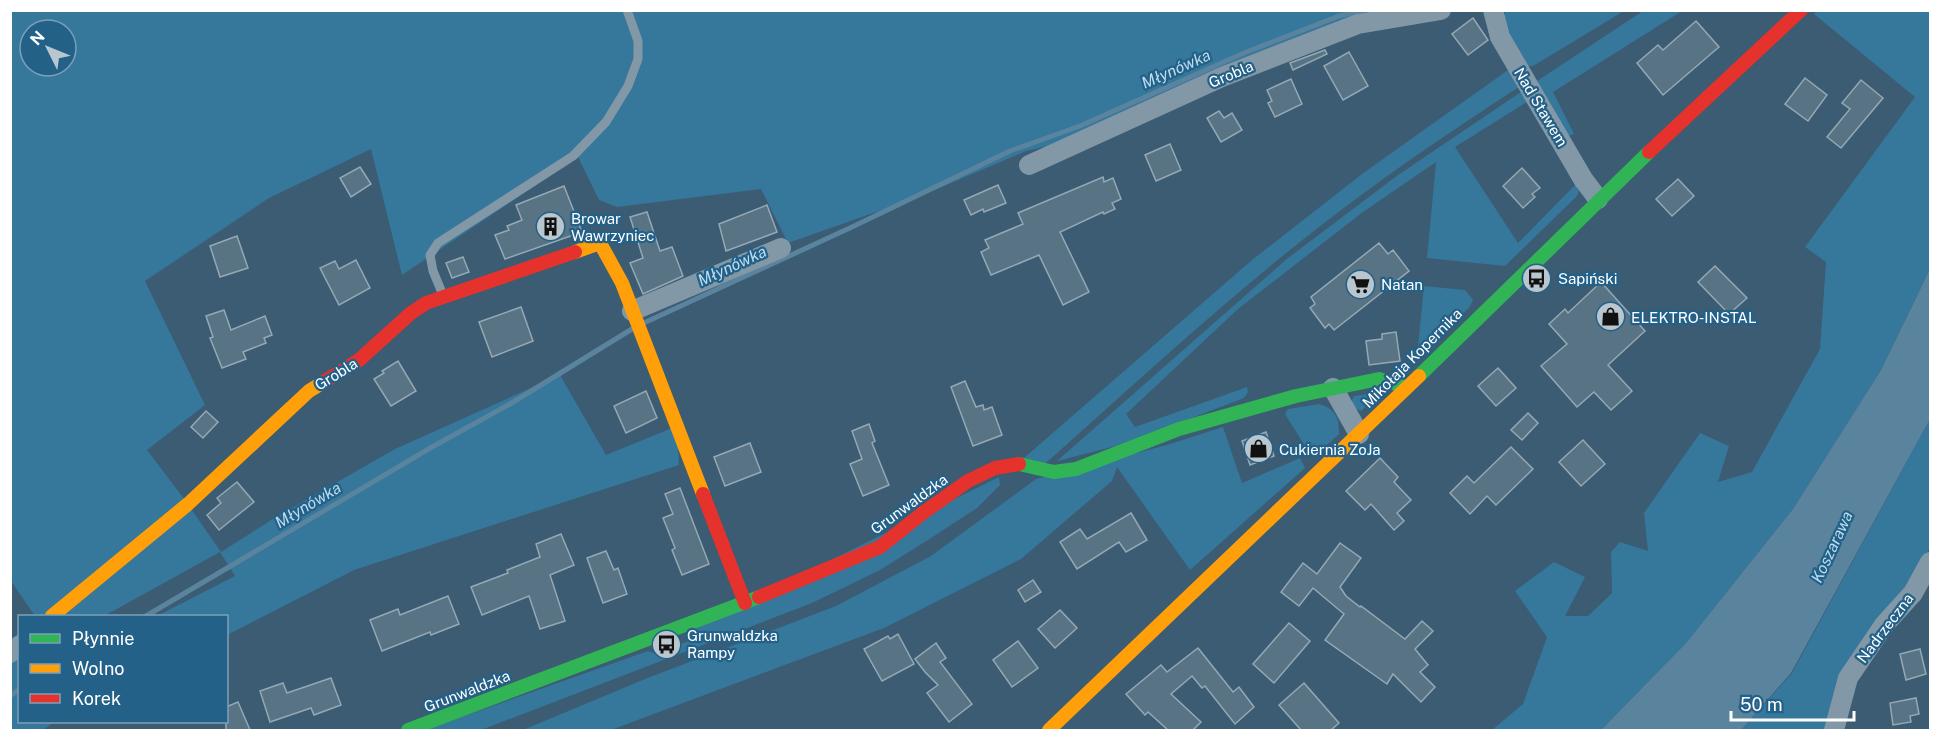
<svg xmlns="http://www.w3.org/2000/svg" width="1941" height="741" font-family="'Public Sans',sans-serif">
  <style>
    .green { fill: #36779c; fill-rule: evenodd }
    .water { fill: #5a849e }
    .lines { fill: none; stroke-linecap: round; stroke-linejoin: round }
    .stream { stroke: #5a849e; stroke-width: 5 }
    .building { fill: #587384; stroke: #95a8b5; stroke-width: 1.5 }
    .lane { stroke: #8298a7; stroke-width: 9 }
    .street { stroke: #8298a7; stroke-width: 20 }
    .fast { stroke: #30b455; stroke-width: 14 }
    .slow { stroke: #ff9f0a; stroke-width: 14 }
    .jam { stroke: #e5322d; stroke-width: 14 }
    .labels { text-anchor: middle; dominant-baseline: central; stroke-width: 4.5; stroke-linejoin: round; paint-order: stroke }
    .street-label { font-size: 15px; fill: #fff; stroke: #246188 }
    .poi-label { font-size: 15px; fill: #fff; stroke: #246188; text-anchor: start }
    .water-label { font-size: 16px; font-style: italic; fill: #bbddf1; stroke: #246188 }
  </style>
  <rect width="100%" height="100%" fill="#3b5c72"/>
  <g class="green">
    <polygon points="1818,10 1930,11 1930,269 1881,370 1793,509 1686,643 1601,730 1492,730 1523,704 1547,637 1515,591 1554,562 1585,577 1565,616 1588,616 1612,593 1611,552 1620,542 1648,551 1644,513 1700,433 1729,446 1718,482 1752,472 1820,349 1826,262 1805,247 1915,97 1814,14"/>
    <path d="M10,11H1412L1061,143L1026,151L916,198L788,243L761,189L617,207L599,200L578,157L402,275L371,149L269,198L145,281L205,405L147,450L188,504L51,616H35L11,581ZM30,30H66V66H30Z"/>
    <path d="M1506,11H1624L1533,66H1526C1516,50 1496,30 1506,11Z"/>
    <polygon points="1643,11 1682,11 1553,92 1574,134 1565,137 1534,83"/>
    <path d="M1508,70L1519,87C1457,127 1395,169 1336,214C1232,293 1136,383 1039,469L1017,464L1252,260L1362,174Z"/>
    <polygon points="1524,90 1530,100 1455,147 1518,243 1576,184 1579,191 1577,196 1505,266 1427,258 1436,162 1363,212 1238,309 1126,414 1135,427 1247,387 1248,392 1244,398 1124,444 1057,461 1288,258 1398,175"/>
    <polygon points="1424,286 1465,290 1473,300 1469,308 1417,357"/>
    <polygon points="560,375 606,455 677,426 679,465 354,570 227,635 226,616 157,616 235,576 220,552 104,616 62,616 189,506 221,552 276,517 395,449"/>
    <polygon points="1376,393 1379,394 1378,396 1361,411 1356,409 1351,402 1354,396"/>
    <path d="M1319,404C1336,409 1339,418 1339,434L1316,455L1310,454L1285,414L1288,409Z"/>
    <polygon points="1930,419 1930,547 1909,590 1827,730 1741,730 1792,673"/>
    <polygon points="1223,427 1242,483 1300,458 1305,468 1190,570 1117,467 1112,481 1021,559 884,628 611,730 523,730 645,679 836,606 931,556 1036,479 1167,445"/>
    <polygon points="999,477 1000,485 977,508 928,540 880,570 812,603 481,730 425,730 648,651 656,654 691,640 689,630"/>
    <polygon points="19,654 20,722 54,722 43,730 11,730 10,662"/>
  </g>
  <polygon class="water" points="1930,269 1930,419 1791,673 1741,730 1601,730 1686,643 1793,509 1881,370"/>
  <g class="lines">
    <g class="stream">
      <polyline points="646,322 852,227 1010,151 1080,126 1244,53 1339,16 1364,10"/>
      <polyline points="146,616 432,447 510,404 632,329"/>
      <polyline points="10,696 20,689"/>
    </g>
  </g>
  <g class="building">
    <polygon points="1473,18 1488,40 1468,55 1452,34"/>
    <polygon points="1696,21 1719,47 1663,95 1637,63 1658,45 1663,50"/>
    <polygon points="1325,50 1327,54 1293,70 1290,63"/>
    <polygon points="1349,52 1368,86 1343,100 1324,66"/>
    <polygon points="1805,78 1827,95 1808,121 1785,104"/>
    <polygon points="1291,79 1302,104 1275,117 1268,103 1272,101 1267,90"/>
    <polygon points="1861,80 1883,98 1841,148 1827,137 1850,109 1842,103"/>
    <polygon points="1219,111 1224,118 1232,113 1242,130 1221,142 1207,118"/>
    <polygon points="1170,144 1181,170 1156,181 1145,155"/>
    <polygon points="360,167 371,184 351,197 340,178"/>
    <polygon points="1522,168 1540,188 1532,194 1535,197 1523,208 1503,186"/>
    <polygon points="1103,177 1104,182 1113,178 1121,199 1112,203 1115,209 1104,214 1103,212 1060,232 1089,292 1063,305 1039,255 991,275 981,252 989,248 985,240 1023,224 1018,213"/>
    <polygon points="1678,179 1694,196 1672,216 1656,199"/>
    <polygon points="998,185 1006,203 984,212 983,209 971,215 964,200"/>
    <polygon points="564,186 582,232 505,259 495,235 509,230 507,226 522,220 516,205"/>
    <polygon points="767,205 777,232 726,251 719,224"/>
    <polygon points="647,212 660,251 672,247 683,276 643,294 630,263 643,258 630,217"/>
    <polygon points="237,236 248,268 220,277 210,246"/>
    <polygon points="1379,243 1388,254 1393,250 1409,271 1334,330 1329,324 1325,328 1310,308 1315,304 1311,297"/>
    <polygon points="463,257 469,272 452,278 446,263"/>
    <polygon points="356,260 370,288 339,305 320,268 335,261 339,269"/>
    <polygon points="1715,266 1747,298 1729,314 1698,282"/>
    <polygon points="1601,282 1645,331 1608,365 1632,391 1611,410 1594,392 1577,407 1541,366 1567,344 1549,324 1565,309 1568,313"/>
    <polygon points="521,307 533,341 492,357 479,322"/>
    <polygon points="224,310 231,330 265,316 272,335 264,338 266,343 243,352 246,359 222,368 210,338 213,337 206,316"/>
    <polygon points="1396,332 1400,361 1369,365 1366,341 1382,339 1382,334"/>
    <polygon points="398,361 416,391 391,406 374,379 384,373 382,371"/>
    <polygon points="1498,368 1516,388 1496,406 1478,386"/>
    <polygon points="965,381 976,407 983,405 984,410 992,407 1002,435 973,446 951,387"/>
    <polygon points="646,391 657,418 626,433 614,406"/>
    <polygon points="206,411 218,422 203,438 191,427"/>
    <polygon points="1528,413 1538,423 1522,440 1511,430"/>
    <polygon points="869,424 875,441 872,443 889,485 863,496 850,464 862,459 852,431"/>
    <polygon points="1266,432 1274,456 1250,465 1242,441"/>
    <polygon points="1583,440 1605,464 1581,486 1559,462"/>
    <polygon points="750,443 761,472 725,486 714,457"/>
    <polygon points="1511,447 1533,469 1496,505 1487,496 1470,514 1450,493 1467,476 1474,483"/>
    <polygon points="1380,458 1398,477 1394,482 1411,500 1397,513 1404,521 1394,530 1371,504 1365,510 1346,491"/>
    <polygon points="237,482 254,502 219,530 207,515 221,503 217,498"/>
    <polygon points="680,488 709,564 682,575 672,550 675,548 663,518 673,514 665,494"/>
    <polygon points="1131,513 1147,540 1126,552 1119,542 1077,569 1060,542 1080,529 1087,539"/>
    <polygon points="561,534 574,565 550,575 565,621 540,629 529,596 482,615 471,587 508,573 507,570 540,557 536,544"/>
    <polygon points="1340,543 1361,558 1340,587 1346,596 1360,607 1361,606 1405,639 1422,621 1433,631 1415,649 1428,665 1420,672 1435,687 1421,702 1393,674 1387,684 1325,640 1344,614 1313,588 1299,606 1281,592 1303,563 1317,574"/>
    <polygon points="606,551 614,570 618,568 627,594 603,603 587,558"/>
    <polygon points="1033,580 1041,592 1025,602 1018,590"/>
    <polygon points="448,596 459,624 431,635 430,632 382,651 370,620 398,609 400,615"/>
    <polygon points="1060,610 1077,628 1055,648 1038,629"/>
    <polygon points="1289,623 1310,641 1274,683 1253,664"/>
    <polygon points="898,634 914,664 882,681 864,649 888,636 890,639"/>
    <polygon points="1018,641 1038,668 1012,687 993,660"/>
    <polygon points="936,643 946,658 940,662 972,704 949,722 927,693 938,685 925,672 915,659"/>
    <polygon points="1198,648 1233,692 1239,687 1254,707 1235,724 1205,686 1202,688 1192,676 1171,694 1201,722 1193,730 1168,730 1148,712 1145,715 1126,694 1161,665 1167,672"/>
    <polygon points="1920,649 1926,674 1906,680 1900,654"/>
    <polygon points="331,678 341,705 314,715 311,708 270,722 260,691 283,683 287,693"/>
    <polygon points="1304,683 1339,723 1331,730 1301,730 1279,705"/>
    <polygon points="1916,698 1919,714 1910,716 1911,722 1893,725 1890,703"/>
    <polygon points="238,702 250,730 226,730 226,707"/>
  </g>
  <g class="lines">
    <polyline class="lane" points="443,295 433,271 430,255 438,243 573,156 606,122 628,86 638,59 638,41 627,10"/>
    <g class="street">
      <polyline points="1493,10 1500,37 1583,179 1598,199"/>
      <polyline points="1029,165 1222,77 1358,24 1441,10"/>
      <polyline points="632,311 781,248"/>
      <polyline points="1333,388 1359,434"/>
      <polyline points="10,653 20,645"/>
      <polyline points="1834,730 1848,678 1884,625 1913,593 1930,562"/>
    </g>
    <g class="fast">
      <polyline points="1419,376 1649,152"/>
      <polyline points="1019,464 1054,472 1076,469 1179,429 1296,396 1379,379 1407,387"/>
      <polyline points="408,730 759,597"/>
    </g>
    <g class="slow">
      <polyline points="575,252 600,243 622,283 703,494"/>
      <polyline points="52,616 188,504 309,391 322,383"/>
      <polyline points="1049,730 1419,376"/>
    </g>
    <g class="jam">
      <polyline points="1649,152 1801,10"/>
      <polyline points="322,383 359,360 411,313 426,303 575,252"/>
      <polyline points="703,494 745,603"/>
      <polyline points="759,597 880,547 924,512 968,481 995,468 1019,464"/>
    </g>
  </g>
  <defs>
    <symbol id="building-disc" viewBox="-11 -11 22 22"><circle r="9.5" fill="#bac6ce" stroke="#246188"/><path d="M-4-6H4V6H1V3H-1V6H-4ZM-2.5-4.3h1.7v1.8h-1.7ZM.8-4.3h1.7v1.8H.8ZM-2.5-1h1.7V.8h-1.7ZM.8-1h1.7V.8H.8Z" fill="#111"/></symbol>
    <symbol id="bus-disc" viewBox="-11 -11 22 22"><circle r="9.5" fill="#bac6ce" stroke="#246188"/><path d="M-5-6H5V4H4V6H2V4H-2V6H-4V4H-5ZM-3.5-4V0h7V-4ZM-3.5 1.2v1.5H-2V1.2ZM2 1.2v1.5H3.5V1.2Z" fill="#111"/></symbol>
    <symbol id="supermarket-disc" viewBox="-11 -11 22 22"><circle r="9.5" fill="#bac6ce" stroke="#246188"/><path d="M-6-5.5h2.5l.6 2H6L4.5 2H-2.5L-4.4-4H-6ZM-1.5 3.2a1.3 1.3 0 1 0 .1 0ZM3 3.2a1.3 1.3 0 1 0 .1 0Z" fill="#111"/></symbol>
    <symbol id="shop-disc" viewBox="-11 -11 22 22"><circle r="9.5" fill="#bac6ce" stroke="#246188"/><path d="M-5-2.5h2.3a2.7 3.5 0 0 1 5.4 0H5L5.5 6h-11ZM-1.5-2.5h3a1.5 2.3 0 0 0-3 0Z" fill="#111"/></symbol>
  </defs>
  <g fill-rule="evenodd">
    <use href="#building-disc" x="534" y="210" width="33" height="33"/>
    <use href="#bus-disc" x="1520" y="262" width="33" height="33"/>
    <use href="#supermarket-disc" x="1344" y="268" width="33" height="33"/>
    <use href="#shop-disc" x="1594" y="300" width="33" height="33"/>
    <use href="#shop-disc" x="1242" y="432" width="33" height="33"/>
    <use href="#bus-disc" x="650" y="628" width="33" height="33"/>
  </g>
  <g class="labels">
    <g class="street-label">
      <text transform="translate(1231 74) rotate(-23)">Grobla</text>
      <text transform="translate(1541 107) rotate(59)">Nad Stawem</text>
      <text transform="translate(1412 358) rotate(-45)">Mikołaja Kopernika</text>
      <text transform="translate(336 374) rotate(-32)">Grobla</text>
      <text transform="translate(909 504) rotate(-36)">Grunwaldzka</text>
      <text transform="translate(1885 628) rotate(-53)">Nadrzeczna</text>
      <text transform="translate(467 691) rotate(-21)">Grunwaldzka</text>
    </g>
    <g class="poi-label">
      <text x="571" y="218">Browar<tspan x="571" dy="17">Wawrzyniec</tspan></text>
      <text x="1558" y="278">Sapiński</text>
      <text x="1381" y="284">Natan</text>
      <text x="1631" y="317">ELEKTRO-INSTAL</text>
      <text x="1279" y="449">Cukiernia ZoJa</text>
      <text x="687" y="635">Grunwaldzka<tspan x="687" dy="17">Rampy</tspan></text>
    </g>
    <g class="water-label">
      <text transform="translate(1176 69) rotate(-24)">Młynówka</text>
      <text transform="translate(732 266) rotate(-25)">Młynówka</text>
      <text transform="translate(308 505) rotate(-31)">Młynówka</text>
      <text transform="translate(1832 547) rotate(-65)">Koszarawa</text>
    </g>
  </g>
  <rect width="1941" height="741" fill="none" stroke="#ffffff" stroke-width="24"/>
  <rect x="18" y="615" width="210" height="108" fill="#246188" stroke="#7ca0b8" stroke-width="1.5"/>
  <rect x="30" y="634" width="30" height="9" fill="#30b455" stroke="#7ca0b8" stroke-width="1.5"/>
  <text x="72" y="645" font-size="18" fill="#ffffff">Płynnie</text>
  <rect x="30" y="664" width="30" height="9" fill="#ff9f0a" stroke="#7ca0b8" stroke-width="1.5"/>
  <text x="72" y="675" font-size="18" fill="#ffffff">Wolno</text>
  <rect x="30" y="694" width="30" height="9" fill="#e5322d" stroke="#7ca0b8" stroke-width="1.5"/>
  <text x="72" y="705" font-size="18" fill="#ffffff">Korek</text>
  <g transform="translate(48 48) rotate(313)"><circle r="28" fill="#246188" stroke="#7ca0b8" stroke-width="1.5"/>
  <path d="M0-4.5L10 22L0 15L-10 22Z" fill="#bac6ce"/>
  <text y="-9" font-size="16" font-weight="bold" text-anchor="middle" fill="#ffffff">N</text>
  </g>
  <path d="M1731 711v9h123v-9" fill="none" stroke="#ffffff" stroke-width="3"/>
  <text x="1740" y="711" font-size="18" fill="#ffffff" stroke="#246188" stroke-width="4.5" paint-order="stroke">50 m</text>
</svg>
